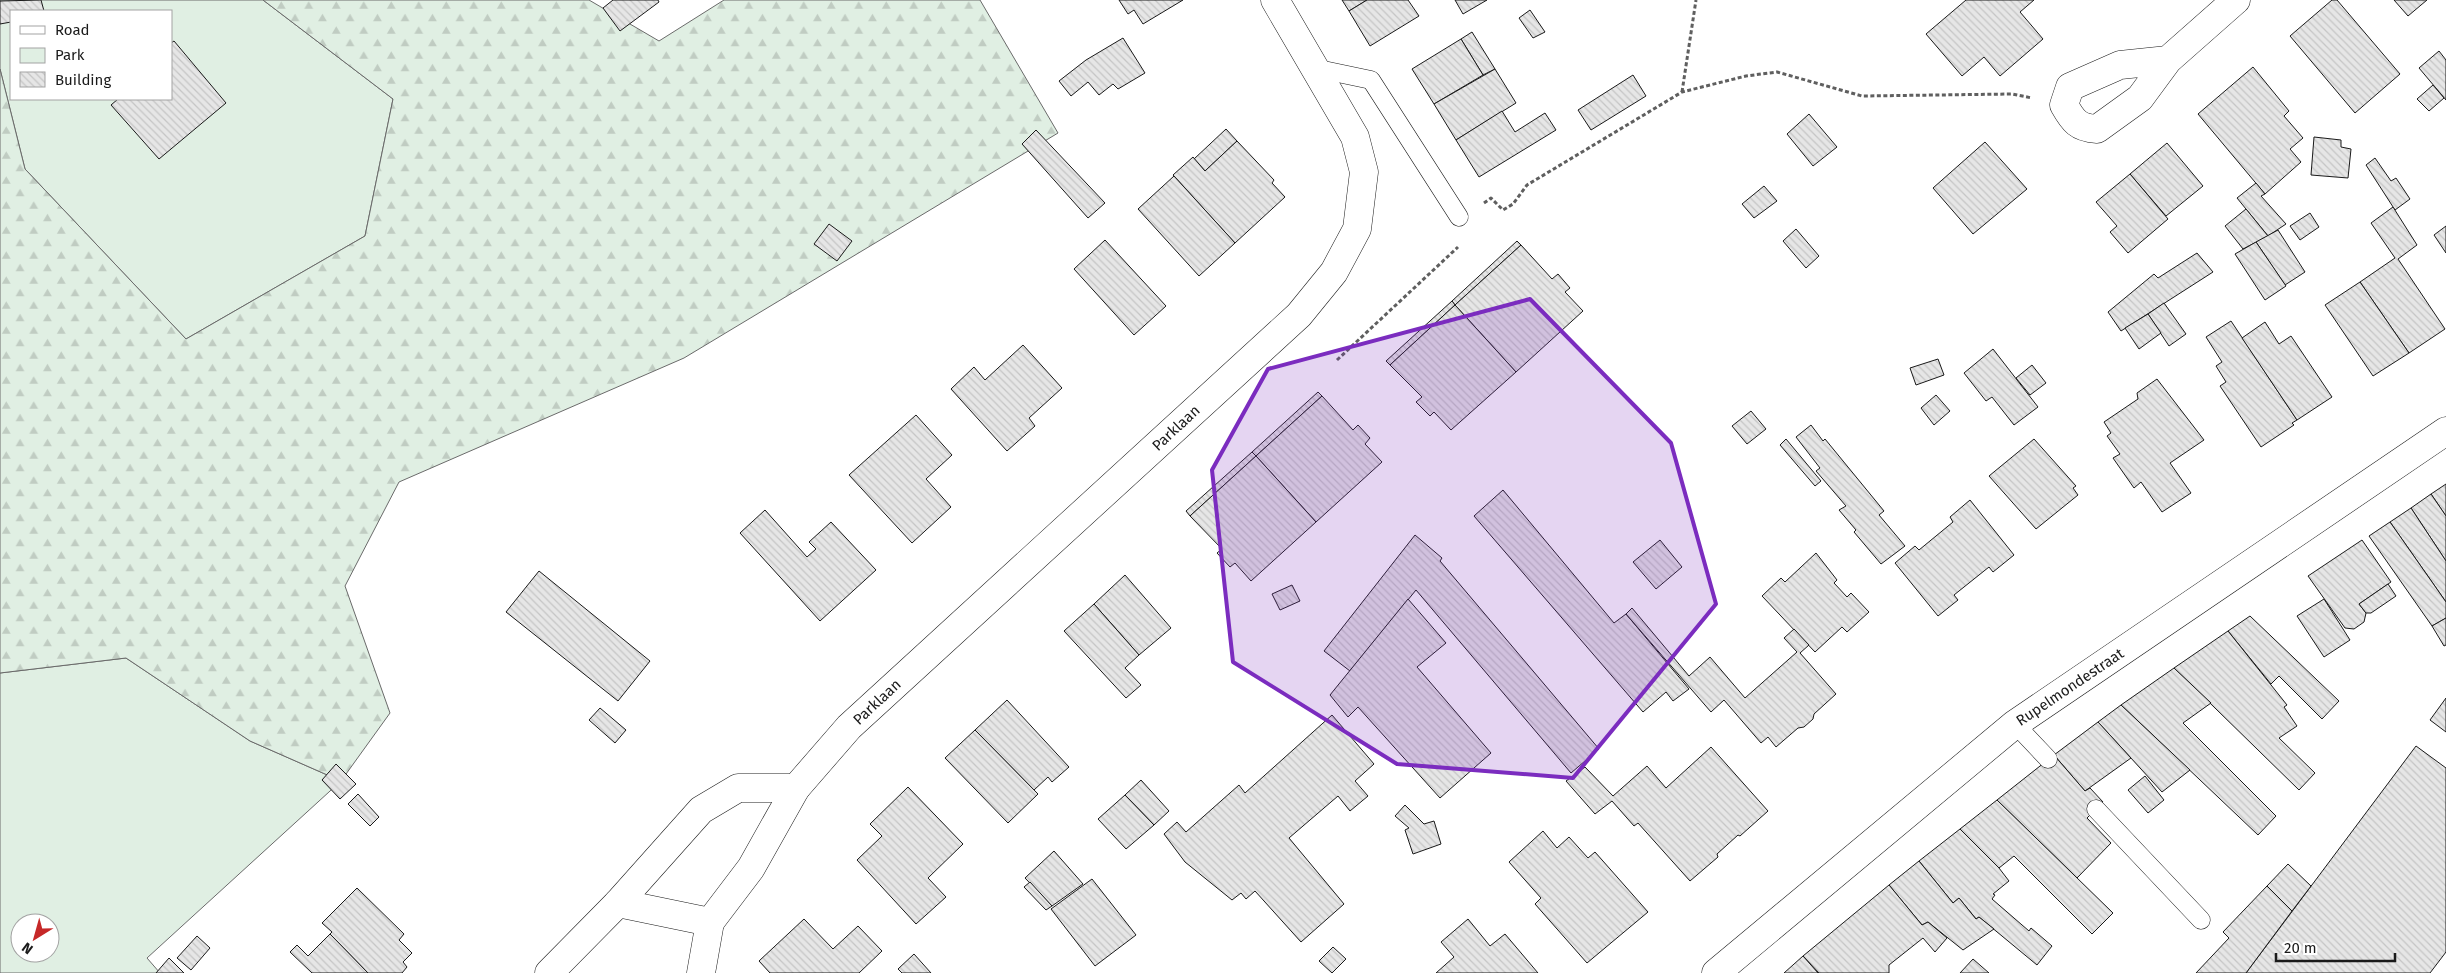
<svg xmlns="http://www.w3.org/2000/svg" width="2446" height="973" font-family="'Fira Sans',sans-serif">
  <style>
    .green { fill: #e0efe3; stroke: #6a6a6a; fill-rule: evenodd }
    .forest { fill: url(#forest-firs); stroke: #6a6a6a }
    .building { fill: url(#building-back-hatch); stroke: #1a1a1a }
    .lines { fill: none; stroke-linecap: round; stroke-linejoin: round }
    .service-casing { stroke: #1a1a1a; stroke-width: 19 }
    .minor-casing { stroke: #1a1a1a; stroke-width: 29 }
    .tertiary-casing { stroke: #1a1a1a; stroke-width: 29 }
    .path { stroke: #5f5f5f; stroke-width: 3; stroke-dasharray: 4 2.5; stroke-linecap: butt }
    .service { stroke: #fff; stroke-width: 18 }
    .minor { stroke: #fff; stroke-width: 28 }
    .tertiary { stroke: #fff; stroke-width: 28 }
    .marked { fill: #7b2cbf; fill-opacity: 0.2; stroke: #7b2cbf; stroke-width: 4; stroke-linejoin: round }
    .labels { text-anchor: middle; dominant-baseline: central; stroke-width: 4; stroke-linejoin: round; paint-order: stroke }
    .street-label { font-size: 15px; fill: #1a1a1a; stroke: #fff }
  </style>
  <defs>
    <pattern id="forest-firs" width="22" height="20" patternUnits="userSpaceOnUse" patternTransform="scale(1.25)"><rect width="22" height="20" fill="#e0efe3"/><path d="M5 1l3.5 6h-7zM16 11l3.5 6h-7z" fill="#c0ccc2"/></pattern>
    <pattern id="building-back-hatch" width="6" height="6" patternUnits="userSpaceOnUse" patternTransform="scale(1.25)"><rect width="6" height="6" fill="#e6e6e6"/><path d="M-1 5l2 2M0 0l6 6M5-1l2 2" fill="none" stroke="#c5c5c5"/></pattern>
  </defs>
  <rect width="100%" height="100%" fill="#fff"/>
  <g class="green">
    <path d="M0,0H263L393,99L365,236L186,339L25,169L0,69ZM11,11H171V99H11Z"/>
    <path d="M126,658L250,741L341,781L147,958L160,973H0V673ZM20,923H50V953H20Z"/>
  </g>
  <polygon class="forest" points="263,0 589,0 659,41 724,0 980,0 1058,133 684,358 399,482 345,586 390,713 341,781 250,741 126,658 0,673 0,69 25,169 186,339 365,236 393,99"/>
  <g class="building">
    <polygon points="41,0 44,11 11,11 11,22 0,24 0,1"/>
    <polygon points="613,0 658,0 659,2 620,31 603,8"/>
    <polygon points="1119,0 1183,0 1143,24 1134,10 1128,14"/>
    <polygon points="1342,0 1367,0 1349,11"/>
    <polygon points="1367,0 1408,0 1419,16 1370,46 1349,11"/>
    <polygon points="1455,0 1487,0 1463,14"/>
    <polygon points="1966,0 2034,0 2020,12 2043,39 2000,76 1984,57 1962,76 1926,34"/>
    <polygon points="2332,0 2337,0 2400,74 2355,113 2290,36"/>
    <polygon points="2394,0 2427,0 2408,16"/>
    <polygon points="1530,10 1545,32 1533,38 1519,18"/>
    <polygon points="1472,32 1495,69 1483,75 1461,39"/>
    <polygon points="1123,38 1145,73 1118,89 1113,84 1099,95 1088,82 1071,96 1059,81 1086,60"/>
    <polygon points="1461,39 1483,75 1434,104 1412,69"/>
    <polygon points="174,41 226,103 159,159 111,105 118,99 171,99 171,43"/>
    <polygon points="2439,51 2446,60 2446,100 2419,68"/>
    <polygon points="2253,67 2289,111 2284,116 2303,138 2290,149 2301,162 2265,194 2198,114"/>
    <polygon points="1495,69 1516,103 1456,140 1434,104"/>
    <polygon points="1633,75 1646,96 1591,130 1578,110"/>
    <polygon points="2433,85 2444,98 2429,111 2417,99"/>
    <polygon points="1502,111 1515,132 1545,113 1556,130 1479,177 1456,140"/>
    <polygon points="1809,114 1837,147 1813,166 1787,134"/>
    <polygon points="1226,129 1237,141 1205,171 1194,159"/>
    <polygon points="1036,130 1105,203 1088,218 1022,144"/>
    <polygon points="2314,137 2341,140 2341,147 2351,149 2348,178 2311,175"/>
    <polygon points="1237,141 1274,180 1272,183 1285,197 1235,243 1173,175 1193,157 1205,171"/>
    <polygon points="1985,142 2027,189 1973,234 1933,188"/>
    <polygon points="2167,143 2203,186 2166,216 2130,174"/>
    <polygon points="2375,158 2391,181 2396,178 2410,199 2395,210 2366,165"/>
    <polygon points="2130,174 2168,219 2128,253 2110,232 2117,226 2096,202"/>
    <polygon points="1174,176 1235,243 1199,276 1138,209"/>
    <polygon points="2256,183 2265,194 2261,196 2286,224 2268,236 2237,198"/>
    <polygon points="1764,186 1777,201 1754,218 1742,204"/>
    <polygon points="2393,207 2417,245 2398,259 2445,329 2409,353 2360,282 2395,258 2371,223"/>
    <polygon points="2246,209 2268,236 2243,249 2225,226"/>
    <polygon points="2310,213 2319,227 2300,240 2290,226"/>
    <polygon points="829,224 852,241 837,261 814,244"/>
    <polygon points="2446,226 2446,253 2434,235"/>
    <polygon points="1796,229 1819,256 1806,268 1783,241"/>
    <polygon points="2278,230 2305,272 2285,285 2256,242"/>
    <polygon points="1105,240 1166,306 1134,335 1074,269"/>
    <polygon points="1517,241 1521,245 1455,305 1452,301"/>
    <polygon points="2256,242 2286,286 2265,300 2235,254"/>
    <polygon points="1521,245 1552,279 1558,274 1570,288 1565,292 1583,311 1516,372 1455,305"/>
    <polygon points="2197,253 2213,272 2121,331 2108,312 2154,274 2158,278"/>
    <polygon points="2360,282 2409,353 2373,376 2325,305"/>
    <polygon points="1452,301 1455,305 1390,365 1386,361"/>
    <polygon points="2164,303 2186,334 2169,346 2148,314"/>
    <polygon points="1455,305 1516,372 1451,430 1434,412 1430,416 1416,402 1422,397 1390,365"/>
    <polygon points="2148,314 2161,333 2139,349 2125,328"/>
    <polygon points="2231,321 2297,420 2292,423 2294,425 2261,447 2220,386 2226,382 2216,366 2222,362 2206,337"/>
    <polygon points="2265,322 2279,344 2291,336 2332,397 2297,420 2242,338"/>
    <polygon points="1023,345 1062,388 1029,418 1035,426 1007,451 951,389 974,367 985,380"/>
    <polygon points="1993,349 2038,407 2014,425 1992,397 1986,401 1964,373"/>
    <polygon points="1938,359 1944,375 1916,385 1910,368"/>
    <polygon points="2032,365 2046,383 2030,395 2016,378"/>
    <polygon points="2157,379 2204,440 2170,463 2191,493 2162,512 2141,482 2134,488 2113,458 2120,454 2107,436 2111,433 2104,422 2138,399 2137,393"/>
    <polygon points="1318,392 1322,396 1256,456 1252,452"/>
    <polygon points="1936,395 1950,411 1934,425 1921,408"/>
    <polygon points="1322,396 1353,430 1358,425 1370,438 1365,444 1382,462 1316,522 1256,456"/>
    <polygon points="1751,411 1766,429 1747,444 1732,426"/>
    <polygon points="916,415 952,455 926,479 951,507 912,543 849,475"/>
    <polygon points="1811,425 1823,441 1825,439 1884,511 1879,515 1905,546 1881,564 1854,532 1856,530 1839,510 1846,506 1816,471 1820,468 1796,437"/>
    <polygon points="1786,439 1821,481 1815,486 1780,445"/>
    <polygon points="2034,439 2076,486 2073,488 2078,495 2036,529 1989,476"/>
    <polygon points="1252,452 1256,456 1190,516 1186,511"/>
    <polygon points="1256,456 1316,522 1251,581 1235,563 1230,567 1217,553 1222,549 1190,516"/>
    <polygon points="2446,484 2446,516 2431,494"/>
    <polygon points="1503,490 1614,623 1626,614 1689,689 1673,701 1666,692 1643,712 1474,516"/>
    <polygon points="2431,494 2446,516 2446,561 2411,508"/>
    <polygon points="1970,500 2014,555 1993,572 1989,567 1954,595 1958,600 1938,616 1895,563 1915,546 1919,550 1953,522 1950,517"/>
    <polygon points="2411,508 2446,561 2446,602 2390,522"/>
    <polygon points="765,510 807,557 816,549 809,542 831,522 876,570 820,621 740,533"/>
    <polygon points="2390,522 2446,602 2446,618 2432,626 2369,536"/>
    <polygon points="1415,535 1442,558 1440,561 1599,749 1571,773 1416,590 1350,671 1324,651"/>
    <polygon points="1660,540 1682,567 1656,589 1633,562"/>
    <polygon points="2362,540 2391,582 2359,604 2366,613 2364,622 2354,629 2345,628 2308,576"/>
    <polygon points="1816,553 1837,580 1834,583 1847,597 1851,593 1869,612 1847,632 1842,627 1815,652 1762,596 1781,578 1785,582"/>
    <polygon points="539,571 650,661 618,701 506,612"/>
    <polygon points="1125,575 1171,628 1139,655 1094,604"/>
    <polygon points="2388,584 2396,596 2371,613 2366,613 2359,604"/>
    <polygon points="1292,585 1300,601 1280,610 1272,594"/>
    <polygon points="1408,599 1446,643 1417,667 1491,753 1440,798 1358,707 1348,717 1330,695"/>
    <polygon points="2324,599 2350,640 2324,657 2297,616"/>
    <polygon points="1094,604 1139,655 1125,668 1141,685 1126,698 1064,631"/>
    <polygon points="1632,608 1689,676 1710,657 1745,698 1797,652 1784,638 1794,629 1809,645 1800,653 1836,694 1814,714 1813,719 1804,727 1798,728 1776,747 1768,737 1761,743 1724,700 1711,712 1626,614"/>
    <polygon points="2250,616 2339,701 2322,719 2279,676 2271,684 2228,631"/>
    <polygon points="2446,618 2446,645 2444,646 2432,626"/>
    <polygon points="2228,631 2287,705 2284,707 2297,726 2279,738 2315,773 2299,790 2174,668"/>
    <polygon points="2174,668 2211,703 2183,723 2276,816 2258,835 2121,705"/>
    <polygon points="2446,698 2446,732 2430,720"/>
    <polygon points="1007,700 1069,767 1052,782 1048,777 1034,790 975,730"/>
    <polygon points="2121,705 2190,770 2162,792 2098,722"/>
    <polygon points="600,708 626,730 615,743 589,720"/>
    <polygon points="1332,715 1374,764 1355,781 1368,796 1350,811 1338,796 1289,838 1344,904 1301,942 1255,891 1246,899 1241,893 1232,900 1185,862 1164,834 1177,822 1186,832 1239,785 1245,793"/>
    <polygon points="2098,722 2131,758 2085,791 2054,755"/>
    <polygon points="975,730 1038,794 1008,823 945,758"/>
    <polygon points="2416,746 2446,768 2446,952 2430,973 2246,973"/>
    <polygon points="1711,747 1768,811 1740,836 1738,835 1717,854 1718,857 1690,881 1638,823 1634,826 1612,801 1595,814 1566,781 1585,767 1613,796 1647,766 1666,788"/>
    <polygon points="2054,755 2085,791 2090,788 2103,802 2087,818 2111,843 2077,878 1997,800"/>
    <polygon points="336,764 356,784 340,799 322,780"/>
    <polygon points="2145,776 2164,800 2148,813 2128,790"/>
    <polygon points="1141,780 1169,811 1154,825 1125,795"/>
    <polygon points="908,787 963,844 928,878 946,897 916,924 857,860 882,836 870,824"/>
    <polygon points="358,794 379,817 370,826 348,804"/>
    <polygon points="1125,795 1154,825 1126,849 1098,819"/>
    <polygon points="1997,800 2113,913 2092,934 2014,856 1999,868 1960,829"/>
    <polygon points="1405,805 1424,824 1434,821 1441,844 1413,854 1405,830 1409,828 1395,816"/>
    <polygon points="1960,829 1999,868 2009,881 1993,894 1995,895 1992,899 2029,931 2031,928 2052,946 2037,965 1979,917 1976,919 1959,898 1953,903 1919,861"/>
    <polygon points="1543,831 1557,848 1569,837 1588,858 1595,852 1648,912 1587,963 1535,904 1541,898 1509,862"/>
    <polygon points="1054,851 1083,884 1052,906 1025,878"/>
    <polygon points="1919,861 1953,903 1959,898 1976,919 1979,917 1994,929 1963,950 1928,922 1922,925 1889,885"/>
    <polygon points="2288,864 2311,886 2292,911 2267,886"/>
    <polygon points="1092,879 1136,935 1095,966 1051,909"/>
    <polygon points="1030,882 1052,906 1046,910 1024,887"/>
    <polygon points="1889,885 1922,925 1928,922 1947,938 1935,952 1923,938 1889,965 1889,973 1819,973 1803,956"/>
    <polygon points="2267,886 2292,911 2246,973 2196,973 2229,938 2223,932"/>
    <polygon points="357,888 404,934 399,940 412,953 403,962 407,967 402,973 368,973 330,934 332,932 322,923"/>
    <polygon points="804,919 833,949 858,926 882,951 859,973 770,973 759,961"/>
    <polygon points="1468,919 1490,946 1505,934 1538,973 1436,973 1454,957 1441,942"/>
    <polygon points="330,934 368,973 312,973 290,952 297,945 308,956"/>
    <polygon points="197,936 210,948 191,970 177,958"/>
    <polygon points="1333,947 1346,959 1332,973 1319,961"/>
    <polygon points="914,954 931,973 902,973 898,969"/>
    <polygon points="1803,956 1818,973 1784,973"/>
    <polygon points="169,958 184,973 156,973"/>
    <polygon points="1973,959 1989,973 1960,973"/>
  </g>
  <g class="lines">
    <defs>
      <g id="service">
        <polyline points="1314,68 1371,80 1459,217"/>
        <polyline points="2015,724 2048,759"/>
        <polyline points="2096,809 2201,920"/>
      </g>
      <g id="minor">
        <path d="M2168,60L2120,65L2070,87L2064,105C2073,121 2078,128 2097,129L2140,98L2168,60L2236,0"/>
        <polyline points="618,903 710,922 751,868 796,788"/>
        <polyline points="549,973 618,903 701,810 738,788 796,788 849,727 1299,315 1334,272 1357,229 1364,172 1355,137 1275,0"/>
        <polyline points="701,973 710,922"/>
      </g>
      <polyline id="tertiary" points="1716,973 2015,724 2446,431"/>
    </defs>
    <use href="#service" class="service-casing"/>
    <use href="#minor" class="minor-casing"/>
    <use href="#tertiary" class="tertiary-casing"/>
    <g class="path">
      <polyline points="1682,92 1696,0"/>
      <polyline points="1484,203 1491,198 1503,210 1513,204 1527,185 1682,92 1746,76 1777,72 1862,96 2012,94 2032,98"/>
      <polyline points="1337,360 1458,247"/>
    </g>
    <use href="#service" class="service"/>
    <use href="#minor" class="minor"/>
    <use href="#tertiary" class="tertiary"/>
  </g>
  <path class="marked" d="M1530,299L1671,443L1716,604L1573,778L1397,764L1233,662L1212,470L1268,369Z"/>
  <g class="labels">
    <g class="street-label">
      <text transform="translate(1176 428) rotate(-43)">Parklaan</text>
      <text transform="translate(2070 687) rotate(-34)">Rupelmondestraat</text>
      <text transform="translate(877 702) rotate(-43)">Parklaan</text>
    </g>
  </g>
  <rect x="10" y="10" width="162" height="90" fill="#ffffff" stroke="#a3a3a3"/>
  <rect x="20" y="26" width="25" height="8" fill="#ffffff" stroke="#a3a3a3"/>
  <text x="55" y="35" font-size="15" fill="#1a1a1a">Road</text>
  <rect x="20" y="48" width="25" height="15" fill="#e0efe3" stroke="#a3a3a3"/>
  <text x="55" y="60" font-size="15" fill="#1a1a1a">Park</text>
  <rect x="20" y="72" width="25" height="15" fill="url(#building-back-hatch)" stroke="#a3a3a3"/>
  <text x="55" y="85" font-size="15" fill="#1a1a1a">Building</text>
  <g transform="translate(35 938) rotate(217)"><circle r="24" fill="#ffffff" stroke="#a3a3a3"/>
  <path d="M0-4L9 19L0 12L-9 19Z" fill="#c62828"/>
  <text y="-8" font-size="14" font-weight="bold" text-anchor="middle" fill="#1a1a1a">N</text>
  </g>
  <path d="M2276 953v8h119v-8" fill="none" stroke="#1a1a1a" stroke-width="2.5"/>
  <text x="2284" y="953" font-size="15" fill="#1a1a1a" stroke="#ffffff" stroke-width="4" paint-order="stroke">20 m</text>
</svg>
